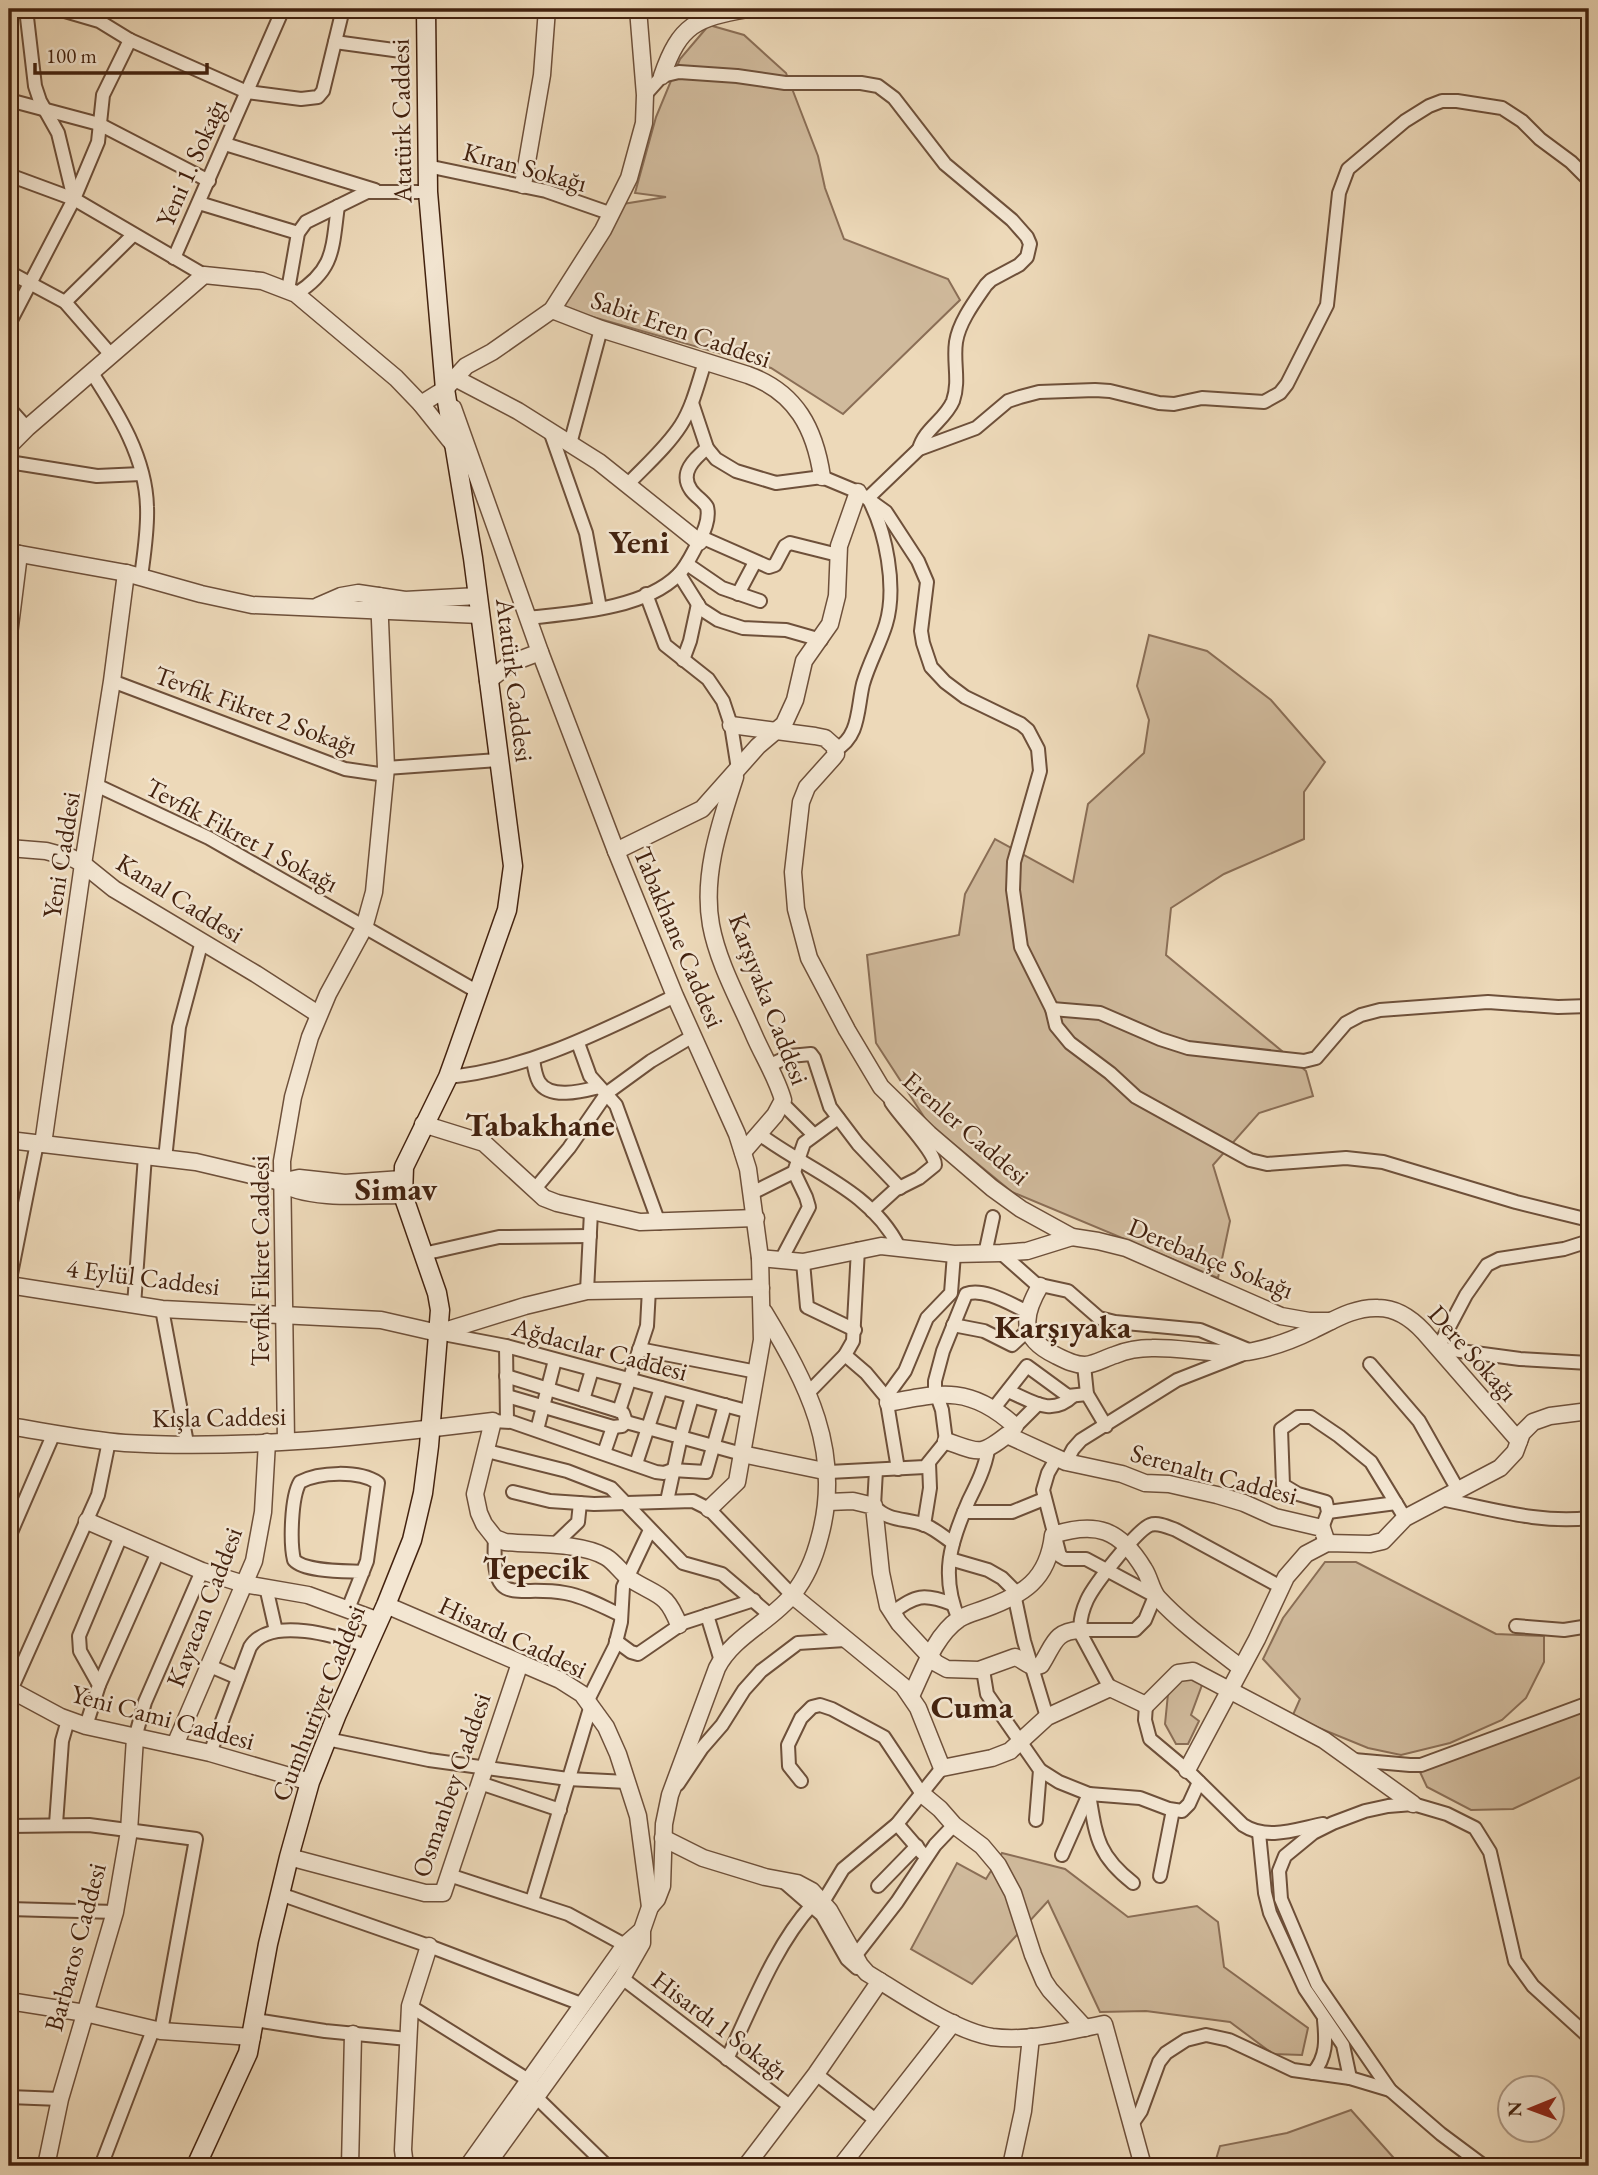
<svg xmlns="http://www.w3.org/2000/svg" width="1598" height="2175" font-family="'EB Garamond',serif">
  <style>
    .green { fill: #d0ba9c; stroke: #8a6e56; stroke-width: 2 }
    .lines { fill: none; stroke-linecap: round; stroke-linejoin: round }
    .minor-casing { stroke: #6e503a; stroke-width: 16 }
    .tertiary-casing { stroke: #6e503a; stroke-width: 19 }
    .secondary-casing { stroke: #43220f; stroke-width: 21 }
    .minor { stroke: #f3e6d2; stroke-width: 12 }
    .tertiary { stroke: #f3e6d2; stroke-width: 16 }
    .secondary { stroke: #f3e6d2; stroke-width: 18 }
    .labels { text-anchor: middle; dominant-baseline: central; stroke-width: 5; stroke-linejoin: round; paint-order: stroke }
    .street-label { font-size: 26px; fill: #43220f; stroke: #f3e6d2 }
    .district-label { font-size: 33px; font-weight: bold; fill: #43220f; stroke: #f3e6d2 }
  </style>
  <rect width="100%" height="100%" fill="#edd9b9"/>
  <filter id="stains"><feTurbulence type="fractalNoise" baseFrequency=".00286" numOctaves="4"/><feColorMatrix values="0 0 0 0 .2 0 0 0 0 .09 0 0 0 0 .02 0 0 0 .5 -.17"/></filter>
  <radialGradient id="worn" r=".72"><stop offset=".6" stop-color="#630" stop-opacity="0"/><stop offset="1" stop-color="#630" stop-opacity=".3"/></radialGradient>
  <g class="green">
    <polygon points="709,25 744,35 786,73 818,156 825,188 844,239 948,279 960,300 843,414 771,368 558,307 623,204 666,197 635,193 656,117 680,59"/>
    <polygon points="1149,635 1207,651 1271,700 1325,762 1304,792 1304,839 1224,874 1171,908 1166,955 1306,1071 1313,1096 1259,1113 1213,1165 1230,1221 1218,1278 1012,1192 928,1123 876,1043 867,955 959,935 965,894 995,839 1073,882 1088,804 1144,753 1149,720 1137,686"/>
    <polygon points="1325,1562 1356,1562 1496,1634 1544,1636 1544,1662 1526,1698 1502,1720 1450,1743 1401,1755 1368,1748 1292,1717 1300,1699 1263,1659 1283,1618"/>
    <polygon points="1183,1677 1194,1677 1202,1685 1191,1715 1199,1721 1188,1744 1176,1744 1165,1724 1168,1694"/>
    <polygon points="1589,1709 1589,1773 1513,1809 1471,1810 1427,1787 1420,1772"/>
    <polygon points="1002,1853 1065,1869 1128,1917 1197,1906 1218,1922 1224,1967 1308,2028 1302,2055 1273,2054 1230,2022 1146,2011 1100,2012 1048,1901 972,1984 911,1949 957,1863 986,1879"/>
    <polygon points="1351,2110 1401,2166 1214,2166 1220,2146 1287,2133"/>
  </g>
  <g class="lines">
    <defs>
      <g id="minor">
        <polyline points="26,9 35,86 40,101 58,133 74,199"/>
        <polyline points="58,9 99,21 130,40 247,92 301,99 318,97 323,91 343,9"/>
        <polyline points="335,42 401,51"/>
        <path d="M645,95L662,76L679,72L737,76L785,83H861L878,86L894,98L945,164L1012,220L1027,237L1030,244L1027,257L1019,265L991,280L986,285C975,301 959,322 956,342C953,362 960,381 953,401C945,420 925,428 919,449"/>
        <polyline points="9,100 99,124 209,181"/>
        <polyline points="225,144 375,190"/>
        <polyline points="427,166 546,191 612,214"/>
        <polyline points="9,175 74,199 204,275"/>
        <polyline points="199,203 298,233"/>
        <polyline points="174,258 283,9"/>
        <polyline points="9,272 65,302 112,356"/>
        <polyline points="288,290 298,233 306,222 367,192 428,192"/>
        <path d="M296,294C335,269 332,249 338,206"/>
        <polyline points="65,302 133,235"/>
        <polyline points="9,324 74,199 98,142 103,95 130,40"/>
        <path d="M92,373C118,413 146,458 147,507C148,530 144,554 141,577"/>
        <polyline points="692,403 707,448 716,459 736,471 776,483 822,477 858,492 886,512 918,561 927,582 921,631 923,643 931,667 945,682 965,697 1021,724 1028,730 1038,749 1040,771 1014,862 1013,890 1021,947 1052,1009 1056,1026 1070,1043 1110,1073 1136,1097 1250,1160 1267,1164 1346,1158 1383,1162 1516,1202 1589,1220"/>
        <polyline points="9,408 27,428"/>
        <polyline points="550,431 586,533 600,608"/>
        <polyline points="570,444 601,329"/>
        <polyline points="9,462 97,476 141,474"/>
        <path d="M628,484C646,465 667,447 681,425C693,406 698,383 705,362"/>
        <polyline points="701,537 769,567 775,565 785,546 790,543 838,555"/>
        <polyline points="687,564 722,588 760,601"/>
        <polyline points="679,574 701,609 718,620 743,628 786,630 821,640"/>
        <polyline points="646,594 665,645 708,679 723,701 731,725 738,769"/>
        <polyline points="738,594 755,562"/>
        <path d="M528,618C573,613 644,609 678,575C687,566 692,554 698,543C704,532 710,519 707,507C703,500 696,497 691,490C679,473 694,459 707,448"/>
        <polyline points="683,660 690,641 698,604"/>
        <polyline points="112,681 345,769 386,775"/>
        <path d="M835,750C860,737 857,709 863,684C869,663 880,644 886,624C897,587 886,531 868,498L919,449L976,428L1008,401L1020,397L1039,392L1095,390L1110,391L1159,403L1174,404L1202,398L1264,402L1280,393L1287,384L1327,305L1339,193L1348,169L1405,121L1429,106L1442,101H1457L1502,108L1522,121L1540,139L1571,162L1589,180"/>
        <polyline points="386,768 498,760"/>
        <polyline points="96,785 209,838 478,992"/>
        <polyline points="1052,1009 1100,1013 1160,1039 1188,1048 1304,1061 1316,1058 1346,1023 1361,1015 1380,1010 1488,1002 1558,1007 1589,1006"/>
        <polyline points="578,1043 590,1076 616,1105 659,1223"/>
        <path d="M533,1059C534,1066 535,1075 539,1082C550,1100 583,1091 599,1087"/>
        <polyline points="768,1066 790,1056 811,1054 814,1058 830,1107 858,1144 900,1188"/>
        <path d="M448,1077C530,1069 602,1031 675,996"/>
        <polyline points="782,1103 813,1134"/>
        <path d="M758,1133C806,1170 870,1189 899,1247"/>
        <polyline points="165,1159 179,1027 202,941"/>
        <polyline points="534,1190 569,1148 607,1093 651,1061 693,1036"/>
        <polyline points="752,1193 794,1172 804,1143 838,1118"/>
        <path d="M872,1211L895,1190L919,1178L935,1165C935,1151 901,1118 891,1102"/>
        <polyline points="1589,1241 1564,1249 1499,1259 1487,1265 1466,1295 1438,1348 1520,1359 1589,1363"/>
        <polyline points="1001,1253 1036,1284 1068,1291 1099,1318 1115,1322 1200,1330 1251,1351"/>
        <polyline points="423,1254 499,1237 590,1236"/>
        <polyline points="985,1254 993,1217"/>
        <polyline points="781,1260 809,1207 806,1197 794,1172"/>
        <polyline points="803,1262 807,1307 855,1330"/>
        <polyline points="9,1284 37,1143"/>
        <polyline points="587,1291 591,1212"/>
        <polyline points="134,1305 145,1156"/>
        <polyline points="162,1309 187,1443"/>
        <polyline points="953,1325 984,1331 1012,1345 1027,1331"/>
        <polyline points="438,1333 506,1346 750,1412"/>
        <polyline points="506,1346 507,1421"/>
        <polyline points="639,1349 757,1372"/>
        <polyline points="845,1355 866,1373 886,1397 898,1469"/>
        <polyline points="1370,1364 1419,1421 1458,1490"/>
        <polyline points="1084,1365 1087,1394 1106,1426"/>
        <polyline points="506,1376 619,1411 623,1413 626,1422"/>
        <path d="M1008,1391C1032,1401 1051,1417 1073,1396"/>
        <polyline points="808,1393 845,1355 853,1341 858,1249"/>
        <polyline points="507,1396 613,1427 622,1426 626,1422"/>
        <polyline points="886,1397 905,1371 927,1318 951,1293 954,1254"/>
        <polyline points="583,1400 592,1370"/>
        <polyline points="994,1408 1027,1366 1068,1396 1087,1394"/>
        <polyline points="619,1411 647,1326 649,1289"/>
        <polyline points="493,1421 512,1422 656,1472 664,1473 672,1470 706,1472 725,1405"/>
        <polyline points="626,1422 673,1435"/>
        <polyline points="537,1430 555,1360"/>
        <polyline points="682,1432 692,1397"/>
        <polyline points="1010,1432 1038,1404"/>
        <polyline points="684,1438 742,1454"/>
        <polyline points="487,1451 567,1471 611,1488 683,1563 722,1574 770,1615"/>
        <polyline points="604,1453 613,1427"/>
        <polyline points="1056,1459 1048,1473 1043,1490 1060,1556 1065,1559 1086,1559 1155,1596 1145,1620 1135,1630 1080,1630"/>
        <polyline points="1066,1462 1073,1449 1081,1440 1177,1380 1241,1355"/>
        <polyline points="636,1464 661,1388"/>
        <path d="M876,1470L874,1506C888,1522 906,1518 925,1525C935,1529 944,1537 953,1543"/>
        <path d="M829,1472L925,1467L946,1441L942,1410L935,1390V1381L943,1351L966,1294C984,1287 1012,1305 1028,1312"/>
        <polyline points="513,1492 550,1501 594,1504 693,1501 709,1509 792,1595"/>
        <path d="M1440,1499C1490,1508 1538,1524 1589,1518"/>
        <polyline points="667,1501 680,1441"/>
        <polyline points="964,1512 1012,1512 1044,1499"/>
        <polyline points="1328,1512 1396,1503"/>
        <polyline points="924,1525 930,1488 929,1463"/>
        <polyline points="1322,1528 1328,1512 1326,1502 1298,1494 1283,1485 1281,1429 1298,1417 1311,1417 1339,1436 1371,1462 1405,1518"/>
        <polyline points="9,1537 54,1433"/>
        <path d="M495,1538C491,1611 515,1584 565,1593C584,1596 603,1607 621,1615"/>
        <polyline points="553,1546 578,1522 580,1503"/>
        <polyline points="950,1559 988,1570 1002,1578 1013,1589 1024,1641 1047,1717"/>
        <polyline points="266,1587 276,1631"/>
        <path d="M348,1609L367,1561L378,1483C359,1470 319,1472 300,1482C291,1497 290,1543 294,1560C305,1572 346,1571 363,1572"/>
        <path d="M892,1613C915,1595 924,1593 952,1604"/>
        <polyline points="707,1615 721,1661"/>
        <path d="M959,1620C940,1575 950,1543 969,1500C977,1484 985,1468 988,1450"/>
        <polyline points="1516,1626 1564,1630 1589,1626"/>
        <polyline points="616,1641 631,1652 638,1654 683,1623 754,1600"/>
        <polyline points="210,1666 238,1678"/>
        <polyline points="983,1670 987,1694 1040,1770 1036,1820"/>
        <polyline points="99,1685 158,1552"/>
        <path d="M1110,1688L1082,1636C1078,1624 1082,1611 1087,1600C1094,1585 1136,1531 1150,1525C1158,1522 1168,1527 1176,1530L1281,1587"/>
        <polyline points="11,1690 98,1495 109,1441"/>
        <polyline points="588,1700 615,1646 621,1622 623,1587 650,1530"/>
        <path d="M1146,1705L1145,1720L1150,1739L1187,1770L1243,1825C1267,1841 1297,1829 1323,1824"/>
        <polyline points="86,1726 99,1685 80,1651 79,1636 121,1536"/>
        <polyline points="135,1738 145,1702 202,1571"/>
        <polyline points="327,1739 429,1760 568,1779 627,1782"/>
        <path d="M210,1753L250,1647C270,1615 339,1637 367,1646"/>
        <polyline points="1354,1760 1410,1765 1421,1765 1589,1703"/>
        <path d="M1040,1770L1059,1782L1089,1794C1096,1836 1097,1855 1133,1883"/>
        <polyline points="801,1781 789,1766 788,1745 801,1718 812,1707 820,1705 832,1709 884,1737 922,1794"/>
        <polyline points="480,1783 560,1810"/>
        <polyline points="678,1784 702,1748 722,1725 744,1690 761,1671 798,1643 845,1640"/>
        <polyline points="56,1824 62,1741 68,1720"/>
        <polyline points="897,1824 922,1853"/>
        <polyline points="9,1826 89,1825 196,1839 161,2031"/>
        <polyline points="1259,1833 1265,1893 1270,1913 1305,1989 1343,2045 1350,2078"/>
        <polyline points="1062,1855 1089,1794 1140,1798 1169,1809 1182,1811 1189,1804 1199,1782"/>
        <polyline points="449,1875 568,1914 625,1945"/>
        <polyline points="1160,1876 1173,1810"/>
        <polyline points="784,1882 822,1915 847,1959 857,1968"/>
        <polyline points="878,1886 917,1846"/>
        <polyline points="280,1894 429,1946 584,2005"/>
        <polyline points="532,1901 591,1705"/>
        <polyline points="823,1902 843,1869 897,1824 942,1768"/>
        <polyline points="9,1909 115,1912"/>
        <polyline points="855,1956 897,1902 935,1845 954,1825"/>
        <polyline points="622,1978 791,2107"/>
        <polyline points="410,2006 530,2081 536,2097 607,2166"/>
        <polyline points="255,2020 325,2031 408,2039"/>
        <path d="M727,2059C751,2009 775,1945 812,1905"/>
        <path d="M1313,2073C1327,2057 1326,2040 1324,2020"/>
        <polyline points="816,2074 877,2121"/>
        <polyline points="9,2097 60,2099"/>
        <polyline points="1132,2124 1141,2111 1159,2062 1166,2053 1186,2040 1206,2035 1229,2040 1293,2070 1350,2078 1390,2090"/>
        <polyline points="101,2166 153,2030"/>
        <polyline points="1484,2166 1441,2134 1390,2090 1317,1984 1281,1899 1279,1871 1285,1856 1313,1833 1333,1823 1365,1811 1388,1806 1413,1804 1447,1814 1475,1828 1490,1852 1515,1961 1533,1986 1589,2037"/>
      </g>
      <g id="tertiary">
        <path d="M662,76C680,24 696,18 748,9"/>
        <polyline points="523,185 542,75 547,9"/>
        <path d="M552,310L601,329L748,375C796,392 815,429 822,477"/>
        <polyline points="455,378 518,411 599,462 699,542"/>
        <polyline points="421,404 445,389 466,366 492,352 552,310 603,230 629,178 644,123 645,95 638,9"/>
        <polyline points="453,408 540,652 616,851 675,996 737,1134 748,1169 760,1258 762,1340 737,1482 709,1509"/>
        <polyline points="9,446 27,428 204,275 262,281 296,294 396,378 421,404 453,444"/>
        <polyline points="9,552 126,573 201,594 252,605 480,615"/>
        <polyline points="318,606 341,596 358,593 405,600 478,596"/>
        <polyline points="9,634 19,554"/>
        <polyline points="488,681 511,663 540,652"/>
        <polyline points="731,725 815,736 825,738 834,746 836,754 833,758 807,787 801,802 793,872 796,909 809,958 847,1030 881,1087 929,1134 992,1188 1021,1209 1072,1237 1098,1241 1126,1248 1281,1316 1309,1321 1331,1321"/>
        <path d="M735,777C720,824 702,875 711,925C718,963 739,1000 754,1035C763,1056 777,1078 783,1100L775,1115L743,1152"/>
        <polyline points="9,848 46,851 72,858 83,864 114,889 256,974 318,1014"/>
        <polyline points="616,851 702,809 758,746 784,724 795,700 804,661 830,624 837,596 839,546 858,492"/>
        <polyline points="423,1124 484,1143 544,1198 557,1203 640,1222 756,1218"/>
        <path d="M9,1140L196,1162L281,1182C304,1201 373,1195 403,1195"/>
        <polyline points="43,1144 83,864 112,681 126,573"/>
        <polyline points="281,1182 299,1178 345,1183 402,1179"/>
        <polyline points="760,1258 803,1262 881,1246 954,1254 1001,1253 1027,1251 1072,1237"/>
        <polyline points="9,1285 162,1309 381,1320 438,1333 525,1306 587,1291 761,1288"/>
        <path d="M1040,1286C1022,1317 1020,1338 1055,1355C1065,1360 1074,1365 1085,1365C1096,1364 1105,1358 1115,1355C1127,1350 1139,1348 1152,1348C1182,1347 1224,1357 1253,1351C1273,1347 1295,1339 1313,1330C1334,1320 1354,1307 1378,1308C1397,1308 1412,1319 1424,1332L1519,1441"/>
        <path d="M888,1403C943,1392 971,1386 1015,1426"/>
        <path d="M9,1426C47,1432 86,1440 125,1443C247,1450 372,1436 493,1421L475,1494L479,1513L484,1524L495,1538L505,1542C534,1545 581,1542 606,1557C616,1563 621,1573 630,1579C659,1597 666,1592 679,1625"/>
        <polyline points="286,1441 282,1161 293,1097 310,1037 328,994 364,928 374,892 386,768 379,596"/>
        <path d="M946,1441C979,1452 979,1457 1007,1435L1066,1462L1122,1474L1145,1483L1169,1484L1217,1495L1244,1503L1275,1517L1322,1528L1327,1543"/>
        <polyline points="742,1454 829,1472"/>
        <path d="M828,1502L853,1501L874,1506L881,1573L888,1606L899,1623L936,1663L947,1669L979,1670L1015,1657C1025,1660 1030,1670 1041,1665C1054,1645 1054,1631 1080,1630"/>
        <polyline points="87,1521 202,1571 244,1584 308,1595 379,1621"/>
        <polyline points="792,1595 903,1686 918,1708 942,1768 992,1758 1010,1751 1047,1717 1110,1688 1146,1705 1178,1673 1193,1671 1324,1740 1413,1804"/>
        <polyline points="386,1605 560,1680 582,1694 606,1727 618,1754 638,1816 650,1907 642,1930 642,1943 622,1978 486,2166"/>
        <polyline points="9,1689 61,1717 86,1726 210,1753 310,1782"/>
        <path d="M911,1696C923,1671 935,1635 959,1619C967,1614 976,1612 984,1609C1023,1595 1048,1580 1053,1535C1096,1521 1120,1529 1144,1569C1150,1578 1151,1590 1158,1598C1182,1624 1213,1646 1241,1668"/>
        <polyline points="175,1745 254,1561 263,1512 267,1442"/>
        <polyline points="1187,1770 1257,1639 1286,1577 1306,1554 1327,1543 1370,1544 1383,1541 1405,1518 1500,1468 1515,1452 1522,1433 1533,1422 1550,1416 1589,1411"/>
        <polyline points="922,1794 940,1809 954,1825 982,1846 998,1865 1013,1893 1033,1955 1044,1981 1050,1990 1085,2028"/>
        <path d="M663,1838L703,1858L765,1877L797,1883L812,1891L829,1910L860,1965L867,1973C900,1993 954,2031 992,2037C1029,2042 1068,2031 1104,2024L1143,2166"/>
        <polyline points="289,1857 425,1893 443,1893 520,1663"/>
        <path d="M650,1907L657,1899L662,1886L664,1824L670,1795L717,1668C733,1636 772,1621 793,1594C806,1578 815,1556 820,1536C843,1451 807,1383 764,1312"/>
        <polyline points="9,2001 85,2013 161,2031 252,2037"/>
        <polyline points="46,2166 60,2099 115,1912 129,1831 135,1738"/>
        <polyline points="350,2166 353,2034"/>
        <polyline points="405,2166 403,2150 410,2006 429,1946"/>
        <polyline points="468,2166 625,1945 642,1930"/>
        <polyline points="746,2166 816,2074 880,1981"/>
        <polyline points="841,2166 953,2023"/>
        <polyline points="1011,2166 1023,2111 1031,2037"/>
      </g>
      <polyline id="secondary" points="196,2166 248,2053 268,1944 289,1857 310,1782 337,1714 386,1605 412,1540 423,1493 429,1446 440,1310 437,1293 403,1195 404,1167 448,1077 457,1052 507,910 513,866 473,558 445,389 428,192 426,9"/>
    </defs>
    <use href="#minor" class="minor-casing"/>
    <use href="#tertiary" class="tertiary-casing"/>
    <use href="#secondary" class="secondary-casing"/>
    <use href="#minor" class="minor"/>
    <use href="#tertiary" class="tertiary"/>
    <use href="#secondary" class="secondary"/>
  </g>
  <g class="labels">
    <g class="street-label">
      <text transform="translate(401 121) rotate(-91)">Atatürk Caddesi</text>
      <text transform="translate(191 163) rotate(-66)">Yeni 1. Sokağı</text>
      <text transform="translate(525 167) rotate(15)">Kıran Sokağı</text>
      <text transform="translate(681 329) rotate(19)">Sabit Eren Caddesi</text>
      <text transform="translate(515 680) rotate(83)">Atatürk Caddesi</text>
      <text transform="translate(256 710) rotate(20)">Tevfik Fikret 2 Sokağı</text>
      <text transform="translate(242 835) rotate(28)">Tevfik Fikret 1 Sokağı</text>
      <text transform="translate(61 855) rotate(-81)">Yeni Caddesi</text>
      <text transform="translate(180 898) rotate(32)">Kanal Caddesi</text>
      <text transform="translate(679 937) rotate(67)">Tabakhane Caddesi</text>
      <text transform="translate(769 999) rotate(69)">Karşıyaka Caddesi</text>
      <text transform="translate(966 1128) rotate(41)">Erenler Caddesi</text>
      <text transform="translate(1211 1258) rotate(22)">Derebahçe Sokağı</text>
      <text transform="translate(260 1261) rotate(-90)">Tevfik Fikret Caddesi</text>
      <text transform="translate(143 1277) rotate(7)">4 Eylül Caddesi</text>
      <text transform="translate(600 1349) rotate(15)">Ağdacılar Caddesi</text>
      <text transform="translate(1473 1353) rotate(48)">Dere Sokağı</text>
      <text transform="translate(219 1417) rotate(-1)">Kışla Caddesi</text>
      <text transform="translate(1214 1474) rotate(15)">Serenaltı Caddesi</text>
      <text transform="translate(204 1607) rotate(-69)">Kayacan Caddesi</text>
      <text transform="translate(513 1637) rotate(25)">Hisardı Caddesi</text>
      <text transform="translate(318 1703) rotate(-68)">Cumhuriyet Caddesi</text>
      <text transform="translate(163 1717) rotate(15)">Yeni Cami Caddesi</text>
      <text transform="translate(451 1785) rotate(-71)">Osmanbey Caddesi</text>
      <text transform="translate(75 1947) rotate(-75)">Barbaros Caddesi</text>
      <text transform="translate(720 2025) rotate(37)">Hisardı 1 Sokağı</text>
    </g>
    <g class="district-label">
      <text x="639" y="541">Yeni</text>
      <text x="540" y="1124">Tabakhane</text>
      <text x="396" y="1188">Simav</text>
      <text x="1063" y="1326">Karşıyaka</text>
      <text x="536" y="1567">Tepecik</text>
      <text x="972" y="1706">Cuma</text>
    </g>
  </g>
  <rect width="1598" height="2175" fill="none" stroke="#edd9b9" stroke-width="35"/>
  <rect x="10" y="10" width="1577" height="2154" fill="none" stroke="#43220f" stroke-width="3.5"/>
  <rect x="18" y="18" width="1563" height="2140" fill="none" stroke="#43220f" stroke-width="2"/>
  <g transform="translate(1531 2109) rotate(269)"><circle r="33" fill="#f3e6d2" stroke="#ad9884" stroke-width="2"/>
  <path d="M0-5L12 26L0 18L-12 26Z" fill="#8f2418"/>
  <text y="-10" font-size="19" font-weight="bold" text-anchor="middle" fill="#43220f">N</text>
  </g>
  <path d="M35 63v10h172v-10" fill="none" stroke="#43220f" stroke-width="3.5"/>
  <text x="46" y="63" font-size="21" fill="#43220f" stroke="#f3e6d2" stroke-width="5" paint-order="stroke">100 m</text>
  <rect width="100%" height="100%" filter="url(#stains)"/>
  <rect width="100%" height="100%" fill="url(#worn)"/>
</svg>
